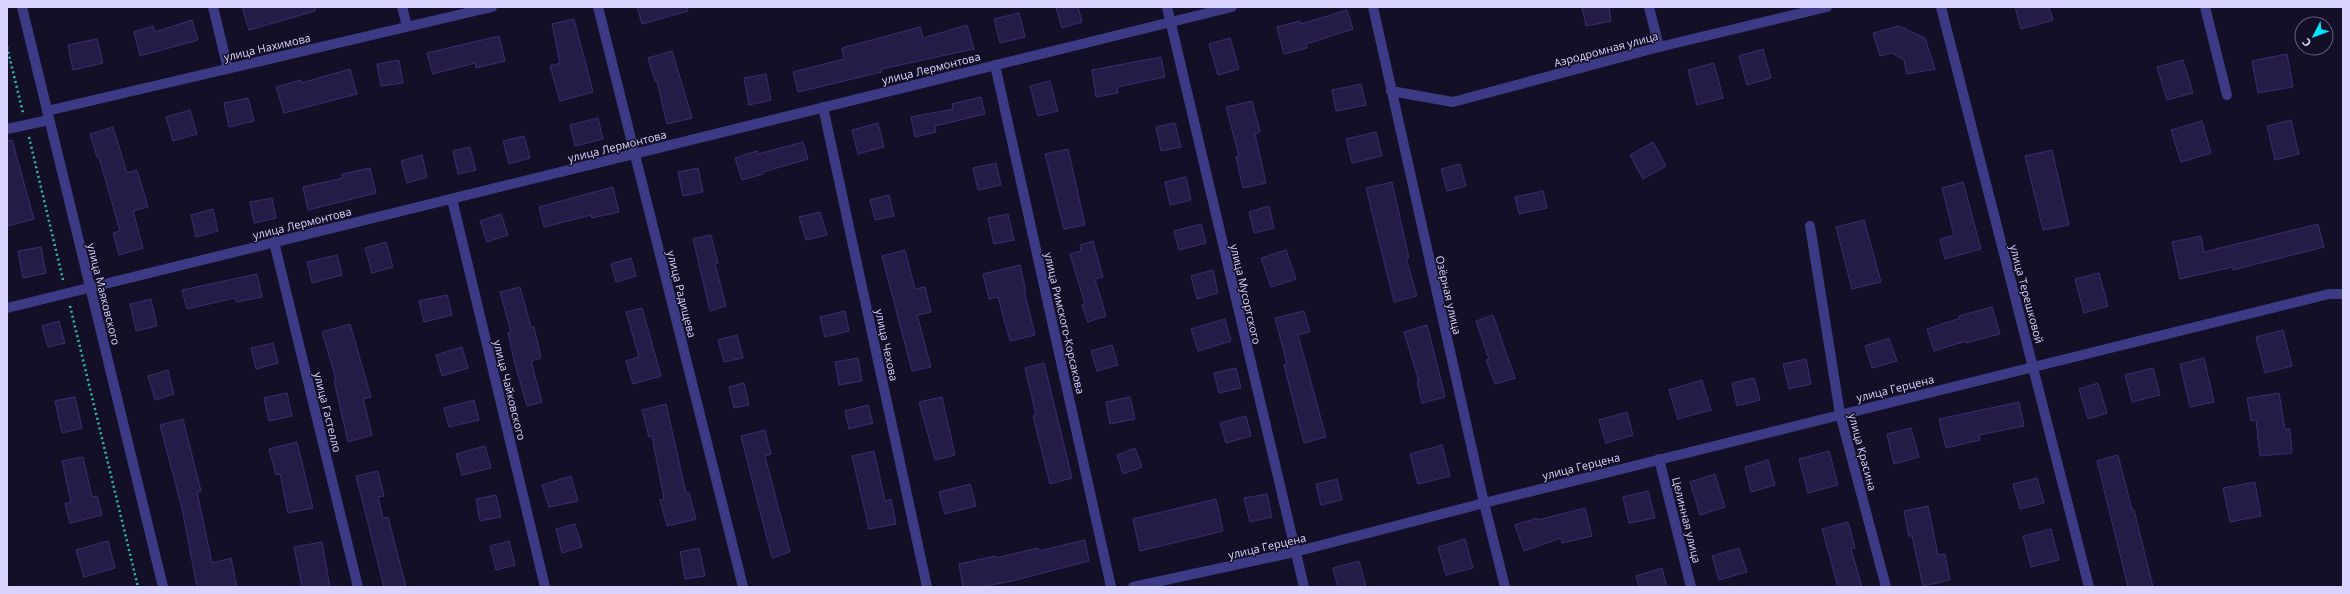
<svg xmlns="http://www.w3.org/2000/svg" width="2350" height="594" font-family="'Open Sans',sans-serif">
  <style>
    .building { fill: #241b47; stroke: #3b2d73 }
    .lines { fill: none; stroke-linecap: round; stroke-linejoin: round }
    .path { stroke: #2fb8b0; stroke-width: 2.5; stroke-dasharray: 2 3; stroke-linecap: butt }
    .service { stroke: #3d3a85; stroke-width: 10 }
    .minor { stroke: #3d3a85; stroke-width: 10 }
    .tertiary { stroke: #3d3a85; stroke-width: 10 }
    .labels { text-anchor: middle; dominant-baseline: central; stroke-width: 3; stroke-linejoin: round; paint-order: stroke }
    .street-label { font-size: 11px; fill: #d9d4ff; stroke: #130f26 }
  </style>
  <rect width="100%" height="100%" fill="#130f26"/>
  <g class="building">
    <polygon points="242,7 315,7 315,11 249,30"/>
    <polygon points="637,7 687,7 688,11 642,24"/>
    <polygon points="1056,7 1078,7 1082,22 1062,28"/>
    <polygon points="1582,7 1609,7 1611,21 1586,26"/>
    <polygon points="2015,7 2049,7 2053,20 2021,29"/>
    <polygon points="1347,10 1353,29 1306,44 1307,48 1284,54 1277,27 1300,21 1301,24"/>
    <polygon points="1019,13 1025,37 1000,43 994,19"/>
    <polygon points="574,19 593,92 560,101 550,66 560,63 552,24"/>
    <polygon points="192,20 198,40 140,56 134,32 153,26 155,32"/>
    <polygon points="967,25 974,49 881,69 882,72 798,92 793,72 844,59 842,48 920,27 923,38"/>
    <polygon points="1899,26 1925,38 1935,69 1907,74 1904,60 1892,53 1880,56 1873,33"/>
    <polygon points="499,36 505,61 476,68 475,63 433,74 427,53"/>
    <polygon points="1230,38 1239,69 1218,75 1209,44"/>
    <polygon points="97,39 103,63 73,70 68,45"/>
    <polygon points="1763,49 1771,78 1747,85 1739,56"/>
    <polygon points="672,51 692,118 667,124 657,81 655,81 648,58"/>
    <polygon points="2287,54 2293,87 2258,93 2252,61"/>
    <polygon points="1161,57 1165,77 1117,87 1118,93 1096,97 1092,70"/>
    <polygon points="399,60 403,83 381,86 377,64"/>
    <polygon points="2183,60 2193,93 2167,100 2157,67"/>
    <polygon points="1714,63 1723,98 1697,105 1688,70"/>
    <polygon points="350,69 357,94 284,113 276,87 301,80 301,83"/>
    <polygon points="766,74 771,100 749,105 744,78"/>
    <polygon points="1050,81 1058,111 1038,116 1030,86"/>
    <polygon points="1361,84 1366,105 1336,111 1332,90"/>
    <polygon points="981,97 985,114 935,126 936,132 915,137 911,117 953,109 952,104"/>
    <polygon points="248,98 254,121 229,127 224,103"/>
    <polygon points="1252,101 1260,132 1255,134 1266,183 1243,188 1236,157 1239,156 1226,107"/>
    <polygon points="190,110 197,134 173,141 166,117"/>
    <polygon points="598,118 603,139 575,146 570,125"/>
    <polygon points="2291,120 2299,154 2275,160 2267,126"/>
    <polygon points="2202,121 2211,153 2181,162 2171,130"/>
    <polygon points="878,123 884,147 858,154 852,130"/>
    <polygon points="1175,123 1181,147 1161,151 1156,127"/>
    <polygon points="113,127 127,173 137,170 148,207 133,211 143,248 119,255 113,233 120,231 99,157 97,157 90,134"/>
    <polygon points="1376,132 1382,156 1352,163 1346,139"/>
    <polygon points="524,136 530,158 509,164 503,141"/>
    <polygon points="12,140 34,219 7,226 7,141"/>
    <polygon points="803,142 808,159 763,172 763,174 742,180 735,158 757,151 758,154"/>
    <polygon points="1653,142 1666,166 1643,179 1630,155"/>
    <polygon points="470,147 476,170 458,174 453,151"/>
    <polygon points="1068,149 1085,225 1064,229 1045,154"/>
    <polygon points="2052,150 2069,225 2043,230 2025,156"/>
    <polygon points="422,155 427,177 407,183 401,161"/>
    <polygon points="996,163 1001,185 978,190 973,168"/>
    <polygon points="1460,164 1466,186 1447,191 1441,169"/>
    <polygon points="370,168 376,193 308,210 303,187 343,178 342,174"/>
    <polygon points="698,168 703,192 683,196 678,172"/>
    <polygon points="1186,177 1191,200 1170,205 1165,182"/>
    <polygon points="1392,182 1409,258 1406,258 1417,296 1394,302 1366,188"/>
    <polygon points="1963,182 1981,249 1945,259 1940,239 1954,235 1942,188"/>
    <polygon points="613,187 619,212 592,218 591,215 544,227 539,207"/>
    <polygon points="1543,191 1547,208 1519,214 1515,197"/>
    <polygon points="889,195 894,216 875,220 870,200"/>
    <polygon points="272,198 276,218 254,223 250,202"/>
    <polygon points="1269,206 1274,228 1254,233 1249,212"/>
    <polygon points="213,209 218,231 196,237 191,215"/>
    <polygon points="820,212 827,235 806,240 799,217"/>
    <polygon points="501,214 508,235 487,242 480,221"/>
    <polygon points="1008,214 1014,240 994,244 988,218"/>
    <polygon points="1864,220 1881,282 1852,289 1836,227"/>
    <polygon points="1201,224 1206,243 1179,250 1174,231"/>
    <polygon points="2318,224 2324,247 2233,270 2233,267 2180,279 2172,242 2201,236 2204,252"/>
    <polygon points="711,235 718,263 715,264 726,306 710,311 693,239"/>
    <polygon points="1093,241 1103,277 1095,279 1106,316 1088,322 1082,305 1085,304 1070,254 1081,251 1080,245"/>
    <polygon points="386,242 393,267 372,273 365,248"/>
    <polygon points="41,247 46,273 23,278 18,251"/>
    <polygon points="905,250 915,289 925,287 931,312 917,315 931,367 912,371 882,256"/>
    <polygon points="1286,250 1296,279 1271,287 1261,258"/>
    <polygon points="337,255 342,275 312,283 307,262"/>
    <polygon points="631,258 636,276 616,282 611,264"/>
    <polygon points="1020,265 1026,291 1024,291 1035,335 1010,341 998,297 989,299 983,274"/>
    <polygon points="1213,270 1218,293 1197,299 1191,276"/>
    <polygon points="2099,273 2108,306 2084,313 2075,279"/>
    <polygon points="257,274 262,297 236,302 235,298 187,309 182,290"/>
    <polygon points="520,287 531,327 534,327 541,358 531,361 542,402 527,406 515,364 508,333 511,332 500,292"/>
    <polygon points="447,295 452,315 424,322 419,301"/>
    <polygon points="151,299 157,326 136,331 130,304"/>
    <polygon points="1992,307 2000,334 1966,343 1966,341 1934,351 1927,329 1960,318 1959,316"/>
    <polygon points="642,308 661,376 633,384 626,361 639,357 626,312"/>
    <polygon points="845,311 849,331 825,337 820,317"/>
    <polygon points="1304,311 1310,332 1298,335 1326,437 1304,443 1284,365 1287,364 1275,318"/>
    <polygon points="1493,315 1515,378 1495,384 1486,360 1489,359 1476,321"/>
    <polygon points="1225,319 1231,341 1198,351 1191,329"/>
    <polygon points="59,321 65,343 48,347 42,326"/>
    <polygon points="350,324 371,397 363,399 372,435 348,442 334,380 336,379 322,332"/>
    <polygon points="1427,325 1445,397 1422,403 1417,381 1419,381 1404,332"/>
    <polygon points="2283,330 2292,366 2265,373 2256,337"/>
    <polygon points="737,335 743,358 724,362 718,340"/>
    <polygon points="1889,338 1897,361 1872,368 1865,346"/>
    <polygon points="273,343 278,363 256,369 251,348"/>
    <polygon points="1112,345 1118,365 1097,371 1091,351"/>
    <polygon points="462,347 468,368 442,376 436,355"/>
    <polygon points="858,358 862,381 839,385 835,362"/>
    <polygon points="2204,358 2214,402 2190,407 2180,364"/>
    <polygon points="1806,359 1811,384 1789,389 1783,364"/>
    <polygon points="1044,363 1072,478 1050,484 1033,416 1036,415 1025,368"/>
    <polygon points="1236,368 1241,388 1219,393 1214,373"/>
    <polygon points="2153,368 2160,395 2132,402 2125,375"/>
    <polygon points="168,370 174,394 155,400 148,376"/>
    <polygon points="1754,378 1760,400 1737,406 1732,383"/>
    <polygon points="1702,380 1711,410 1678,419 1669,390"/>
    <polygon points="744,383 749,405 734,408 729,387"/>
    <polygon points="2098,383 2107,413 2088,419 2079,389"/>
    <polygon points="287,393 292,416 269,421 264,398"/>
    <polygon points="2279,393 2285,429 2290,429 2292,453 2260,456 2256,420 2251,421 2247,398"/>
    <polygon points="75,397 82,428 62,433 55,401"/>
    <polygon points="942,397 955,455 935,460 919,402"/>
    <polygon points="1130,397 1135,419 1110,424 1106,402"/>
    <polygon points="474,400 479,420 449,427 444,408"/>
    <polygon points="2019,402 2024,426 1979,435 1980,440 1946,448 1939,419"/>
    <polygon points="666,404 686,493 689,493 696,519 667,526 660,500 664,499 652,436 649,437 642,410"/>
    <polygon points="868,405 873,423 849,429 845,411"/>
    <polygon points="1627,412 1633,435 1606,443 1599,420"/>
    <polygon points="1246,416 1251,436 1226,443 1220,423"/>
    <polygon points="183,419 201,491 197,492 212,563 231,558 237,587 197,587 182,508 160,425"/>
    <polygon points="1911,428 1919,457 1894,464 1887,434"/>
    <polygon points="765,430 771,454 765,456 790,552 772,558 741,436"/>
    <polygon points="297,442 313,508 288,513 280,474 276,475 269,449"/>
    <polygon points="1442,445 1450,476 1418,484 1410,454"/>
    <polygon points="485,446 491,468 462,475 456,454"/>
    <polygon points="1135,448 1142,467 1123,474 1117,455"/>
    <polygon points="874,451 885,501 891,499 896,524 869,529 852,456"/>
    <polygon points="1829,451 1838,485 1808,493 1799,459"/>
    <polygon points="2118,455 2132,510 2134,510 2153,587 2128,587 2097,461"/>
    <polygon points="83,457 92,497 97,496 102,515 70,523 65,504 71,502 62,461"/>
    <polygon points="1768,460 1775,485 1751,492 1745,467"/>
    <polygon points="378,471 384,496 378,497 383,518 388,517 406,587 384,587 364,507 356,476"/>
    <polygon points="1715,474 1725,507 1700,515 1690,482"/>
    <polygon points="571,476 578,501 549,507 542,485"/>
    <polygon points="2037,478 2044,503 2020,509 2013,484"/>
    <polygon points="1337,479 1342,500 1321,505 1316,484"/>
    <polygon points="2255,482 2261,516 2230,522 2223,488"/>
    <polygon points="970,484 976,506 945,514 939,492"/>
    <polygon points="1648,491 1655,518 1629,523 1623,497"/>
    <polygon points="1267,494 1272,517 1250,522 1244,498"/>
    <polygon points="496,495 501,517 480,521 476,499"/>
    <polygon points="1216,499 1223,531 1140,551 1133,519"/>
    <polygon points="1928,506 1938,555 1945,554 1950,580 1923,586 1912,536 1909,536 1904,511"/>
    <polygon points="1585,508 1592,536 1562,543 1561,538 1524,551 1515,525 1537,518 1538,520"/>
    <polygon points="1848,522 1855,548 1851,549 1862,587 1838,587 1822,529"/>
    <polygon points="575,524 582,547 562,553 556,529"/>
    <polygon points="2051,529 2059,560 2031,567 2023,536"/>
    <polygon points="1465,539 1473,568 1446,575 1438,547"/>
    <polygon points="1085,540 1089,561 1012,581 980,587 963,587 959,564 995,556 995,558 1038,548 1039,551"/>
    <polygon points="108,541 115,568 84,577 76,550"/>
    <polygon points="509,541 515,565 496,570 490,546"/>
    <polygon points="322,542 330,587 302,587 294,547"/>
    <polygon points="699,548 705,576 685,579 680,552"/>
    <polygon points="1739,548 1747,572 1719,580 1712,556"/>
    <polygon points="1359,561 1366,587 1338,587 1333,568"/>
    <polygon points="1662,568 1667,587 1639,587 1636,576"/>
  </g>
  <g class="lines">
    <g class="path">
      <polyline points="7,47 23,113"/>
      <polyline points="29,137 63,280"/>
      <polyline points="70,306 138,587"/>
    </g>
    <g class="service">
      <polyline points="1649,7 1659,47"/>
      <polyline points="7,129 49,120"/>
    </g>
    <g class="minor">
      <polyline points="213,7 228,69"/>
      <polyline points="402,7 407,26"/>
      <polyline points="598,7 743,587"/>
      <polyline points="1167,7 1304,587"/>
      <polyline points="1373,7 1484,503 1505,587"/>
      <polyline points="1941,7 2089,587"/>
      <polyline points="2205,7 2227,95"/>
      <polyline points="995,65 1111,587"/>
      <polyline points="1391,91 1453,102 1659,47 1827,7"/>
      <polyline points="823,107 927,587"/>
      <polyline points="47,111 492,7"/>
      <polyline points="452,199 545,587"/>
      <polyline points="1810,226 1840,414 1886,587"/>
      <polyline points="274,242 358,587"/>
      <polyline points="7,308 1232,7"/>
      <polyline points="1659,459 1691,587"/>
      <polyline points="1133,587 1295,552 1484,503 2329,294 2343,294"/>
    </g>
    <polyline class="tertiary" points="22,7 163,587"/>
  </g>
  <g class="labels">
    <g class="street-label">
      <text transform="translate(267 47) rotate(-13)">улица Нахимова</text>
      <text transform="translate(1606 49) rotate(-15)">Аэродромная улица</text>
      <text transform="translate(931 68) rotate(-14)">улица Лермонтова</text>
      <text transform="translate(617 146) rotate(-14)">улица Лермонтова</text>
      <text transform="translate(302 223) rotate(-14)">улица Лермонтова</text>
      <text transform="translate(104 294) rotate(76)">улица Маяковского</text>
      <text transform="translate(682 294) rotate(76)">улица Радищева</text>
      <text transform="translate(1246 294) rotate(77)">улица Мусоргского</text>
      <text transform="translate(2027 294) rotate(75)">улица Терешковой</text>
      <text transform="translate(1449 295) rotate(77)">Озёрная улица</text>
      <text transform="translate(1065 323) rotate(77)">улица Римского-Корсакова</text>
      <text transform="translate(887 345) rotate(78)">улица Чехова</text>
      <text transform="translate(1895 388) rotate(-14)">улица Герцена</text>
      <text transform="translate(510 390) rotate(76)">улица Чайковского</text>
      <text transform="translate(328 412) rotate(76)">улица Гастелло</text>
      <text transform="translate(1863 452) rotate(75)">улица Красина</text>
      <text transform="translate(1581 466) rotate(-14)">улица Герцена</text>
      <text transform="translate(1687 520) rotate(76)">Целинная улица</text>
      <text transform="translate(1267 546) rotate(-13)">улица Герцена</text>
    </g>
  </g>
  <rect width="2350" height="594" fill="none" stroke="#d9d4ff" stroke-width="16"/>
  <g transform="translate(2314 36) rotate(228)"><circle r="19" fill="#130f26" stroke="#625e7d"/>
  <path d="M0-3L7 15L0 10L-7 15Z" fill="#00e5ff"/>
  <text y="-6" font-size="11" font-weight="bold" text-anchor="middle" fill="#d9d4ff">С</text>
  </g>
</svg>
